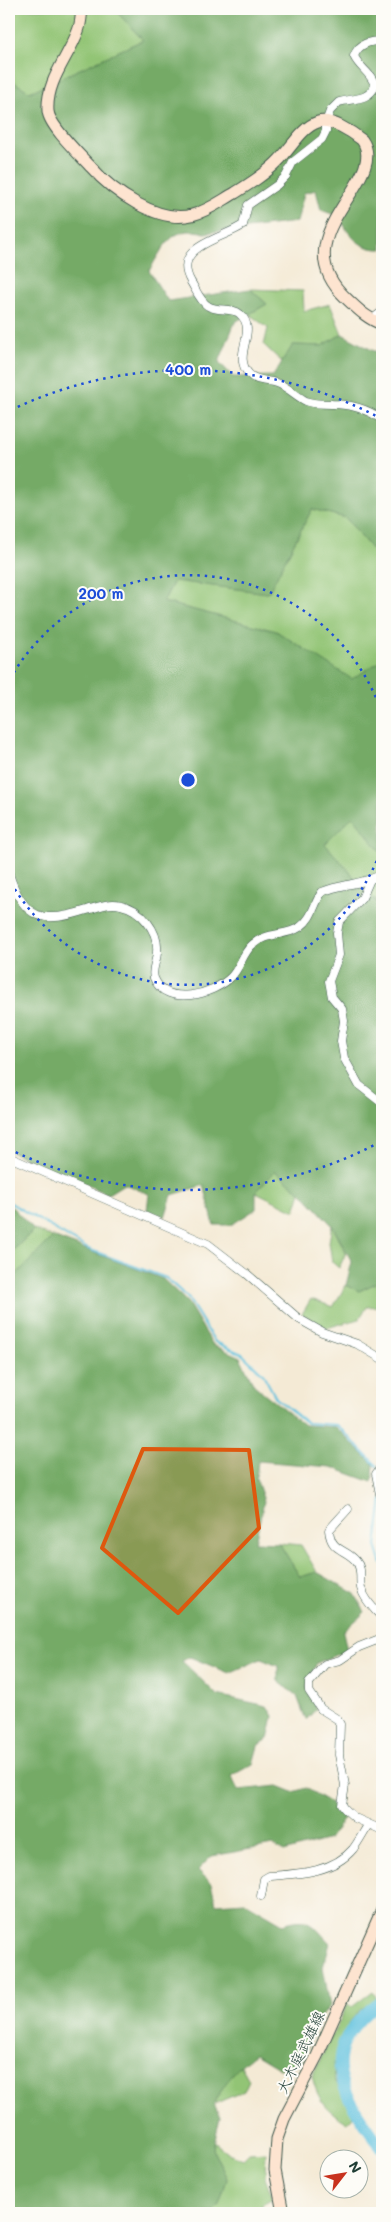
<svg xmlns="http://www.w3.org/2000/svg" width="391" height="2222" font-family="Mali,'Klee One',sans-serif">
  <style>
    .green { fill: #92c475; stroke: #588054 }
    .forest { fill: #75aa66; stroke: #4a744d }
    .lines { fill: none; stroke-linecap: round; stroke-linejoin: round }
    .stream { stroke: #5fc1de; stroke-width: 2 }
    .river { stroke: #5fc1de; stroke-width: 12 }
    .street-casing { stroke: #3f574c; stroke-width: 9 }
    .secondary-casing { stroke: #3f574c; stroke-width: 13 }
    .street { stroke: #fff; stroke-width: 8 }
    .secondary { stroke: #fde4d0; stroke-width: 11 }
    .marked { fill: #de580e; fill-opacity: 0.2; stroke: #de580e; stroke-width: 4; stroke-linejoin: round }
    .ring { fill: none; stroke: #1d4ed8; stroke-width: 2.5; stroke-dasharray: 2.5 5 }
    .labels { text-anchor: middle; dominant-baseline: central; stroke-width: 4; stroke-linejoin: round; paint-order: stroke }
    .street-label { font-size: 15px; fill: #1f3d34; stroke: #fdfcf7 }
    .centre { fill: #1d4ed8; stroke: #fdfcf7; stroke-width: 2.5 }
    .ring-label { font-size: 15px; text-anchor: middle; font-weight: bold; fill: #1d4ed8; stroke: #fdfcf7; stroke-width: 4; stroke-linejoin: round; paint-order: stroke }
  </style>
  <rect width="100%" height="100%" fill="#fdfcf7"/>
  <filter id="ink" filterUnits="userSpaceOnUse"><feTurbulence type="fractalNoise" baseFrequency=".02" numOctaves="2"/><feDisplacementMap in="SourceGraphic" scale="10" xChannelSelector="R" yChannelSelector="G"/><feConvolveMatrix kernelMatrix="1 2 1 2 8 2 1 2 1" color-interpolation-filters="sRGB"/></filter>
  <filter id="wash" filterUnits="userSpaceOnUse"><feTurbulence type="fractalNoise" baseFrequency=".0096" numOctaves="4" result="noise"/><feDisplacementMap in="SourceGraphic" scale="20" xChannelSelector="R" yChannelSelector="G"/><feGaussianBlur stdDeviation="1.12" result="paint"/><feColorMatrix in="noise" values="0 0 0 0 0 0 0 0 0 0 0 0 0 0 0 0 0 1.4 0 .05"/><feComposite in="paint" operator="in"/></filter>
  <g filter="url(#wash)">
    <rect width="100%" height="100%" fill="#f4ead5"/>
    <g class="green">
      <polygon points="9,9 114,9 143,40 30,92 9,79"/>
      <polygon points="250,289 303,291 304,311 330,304 342,334 322,346 293,345 282,362 264,345 268,328 249,314 267,304"/>
      <polygon points="312,509 346,518 382,562 382,660 352,680 276,631 163,602 174,581 268,593"/>
      <polygon points="353,815 382,854 382,908 325,844"/>
      <polygon points="275,1171 301,1192 295,1211 256,1192"/>
      <polygon points="332,1225 346,1253 339,1268 332,1262 329,1242"/>
      <polygon points="34,1230 55,1238 9,1282 9,1254"/>
      <polygon points="378,1282 382,1282 382,1306 367,1307 359,1319 326,1328 302,1314 311,1299 333,1307 346,1285 359,1291"/>
      <polygon points="279,1543 301,1545 317,1572 300,1577"/>
      <path d="M373,1991L377,1998L359,2011L349,2023L334,2063L335,2080L354,2115L348,2123C326,2110 318,2101 312,2076L348,2004L352,2007Z"/>
      <polygon points="240,2064 249,2080 244,2091 214,2104 227,2079"/>
      <polygon points="214,2142 228,2153 243,2159 249,2153 266,2152 265,2177 273,2198 262,2204 263,2213 212,2213 219,2204 227,2179 213,2149"/>
    </g>
    <g class="forest">
      <path d="M114,9H382V249C360,250 348,235 340,217L321,210L316,190L304,193L297,222L205,233C172,224 164,246 149,271L168,301L250,289L267,304L235,322L219,362L233,377L273,376L293,345L322,346L342,334L374,351L382,352V562L346,518L312,509L268,593L174,581L163,602L276,631L352,679L382,660V854L353,816L325,844L382,908V1271L378,1282L359,1291L346,1285L352,1262L332,1225L301,1192L275,1171L256,1192V1209L231,1225H214L204,1185L172,1195L165,1217L147,1210L149,1194L124,1184L108,1194L9,1151V79L30,92L143,40Z"/>
      <polygon points="9,1204 34,1230 9,1254"/>
      <path d="M53,1237L163,1279L188,1303L213,1345L240,1357L254,1385L304,1425L336,1427L374,1465L372,1482L331,1467L258,1461L256,1478L264,1501L255,1542L279,1543L300,1577L317,1572L355,1594L365,1612L343,1632L347,1650L317,1663L306,1687L316,1709L306,1720L297,1696L278,1681V1666L261,1659L229,1673L190,1657L182,1661L217,1695L267,1706L273,1716L268,1739L258,1746L253,1764L231,1776L238,1790L278,1786L293,1792L306,1788L337,1807L344,1819L329,1839L284,1852L273,1845L212,1856L198,1870L211,1883L216,1904L245,1902L283,1924C310,1915 311,1924 330,1943L323,1967L330,2006L316,2024L301,2064L280,2069L255,2054C235,2068 225,2082 214,2104L220,2117L213,2149L227,2179L219,2204L212,2213H23L9,2202V1282Z"/>
    </g>
    <g class="lines">
      <g class="stream">
        <polyline points="9,1202 88,1249 166,1278 188,1298 215,1342 242,1354 263,1374 276,1398 307,1423 337,1425 377,1466"/>
        <polyline points="382,1499 376,1546 382,1565"/>
      </g>
      <path class="river" d="M382,2000C312,2052 341,2091 382,2148"/>
    </g>
  </g>
  <g filter="url(#ink)">
    <g class="lines">
      <defs>
        <g id="street">
          <path d="M382,41C370,41 359,43 354,56C359,68 372,73 375,86C368,101 354,98 339,102L330,111L326,122V131L322,139L293,162L286,176L277,185L248,205L243,225C223,239 170,246 191,282C196,290 200,301 208,306C217,312 233,307 240,314C259,331 231,355 249,374C256,382 268,380 277,383C288,387 296,396 306,401C315,405 323,403 332,404C349,404 369,409 382,420"/>
          <polyline points="371,320 382,312"/>
          <path d="M9,874C24,921 44,924 87,910C98,907 109,902 121,905C141,909 159,931 157,952C157,961 151,969 154,978C166,1008 214,994 231,977C240,968 242,955 251,946C266,931 285,937 300,927C313,918 314,903 322,892C342,883 364,885 382,874"/>
          <polyline points="369,882 362,898 339,922 337,933 339,955 329,981 332,997 342,1009 344,1021 341,1041 344,1058 359,1085 382,1103"/>
          <polyline points="9,1157 208,1244 247,1274 299,1319 322,1332 357,1344 382,1359"/>
          <polyline points="382,1466 376,1474 380,1494 382,1495"/>
          <path d="M348,1509L329,1530C331,1552 345,1548 356,1561C363,1569 359,1579 361,1588C364,1598 374,1610 382,1617"/>
          <polyline points="382,1638 359,1647 340,1660 325,1664 309,1683 309,1691 321,1709 337,1719 340,1724 339,1755 345,1785 342,1805 345,1809 355,1818 382,1830"/>
          <path d="M261,1896L264,1879L269,1876C297,1874 333,1873 353,1849C359,1841 363,1833 368,1825"/>
        </g>
        <g id="secondary">
          <path d="M82,9C81,16 81,24 78,31C68,58 46,81 48,111C49,126 80,155 91,167C112,191 158,224 192,215C208,211 221,201 235,193C251,183 267,173 280,159C291,148 302,127 318,122C331,118 352,132 362,140C391,181 279,235 346,298C357,308 367,319 382,324"/>
          <polyline points="283,2213 275,2170 277,2139 284,2119 317,2056 382,1910"/>
        </g>
      </defs>
      <use href="#street" class="street-casing"/>
      <use href="#secondary" class="secondary-casing"/>
      <use href="#street" class="street"/>
      <use href="#secondary" class="secondary"/>
    </g>
  </g>
  <path class="marked" d="M143,1449L249,1450L259,1528L178,1613L102,1548Z"/>
  <g class="ring">
    <path d="M382 847A205 205 0 0 1 10 881M10 679A205 205 0 0 1 382 713"/>
    <path d="M380 1142A410 410 0 0 1 11 1150M11 410A410 410 0 0 1 380 418"/>
  </g>
  <g class="labels">
    <g class="street-label">
      <text transform="translate(300 2052) rotate(-64)">大木庭武雄線</text>
    </g>
  </g>
  <circle cx="188" cy="780" r="8" class="centre"/>
  <g class="ring-label">
    <text x="188" y="375">400 m</text>
    <text x="101" y="599">200 m</text>
  </g>
  <rect width="391" height="2222" fill="none" stroke="#fdfcf7" stroke-width="30"/>
  <g transform="translate(344 2174) rotate(59)"><circle r="24" fill="#fdfcf7" stroke="#a4b0a9"/>
  <path d="M0-4L9 19L0 12L-9 19Z" fill="#c8321e"/>
  <text y="-8" font-size="14" font-weight="bold" text-anchor="middle" fill="#1f3d34">N</text>
  </g>
</svg>
